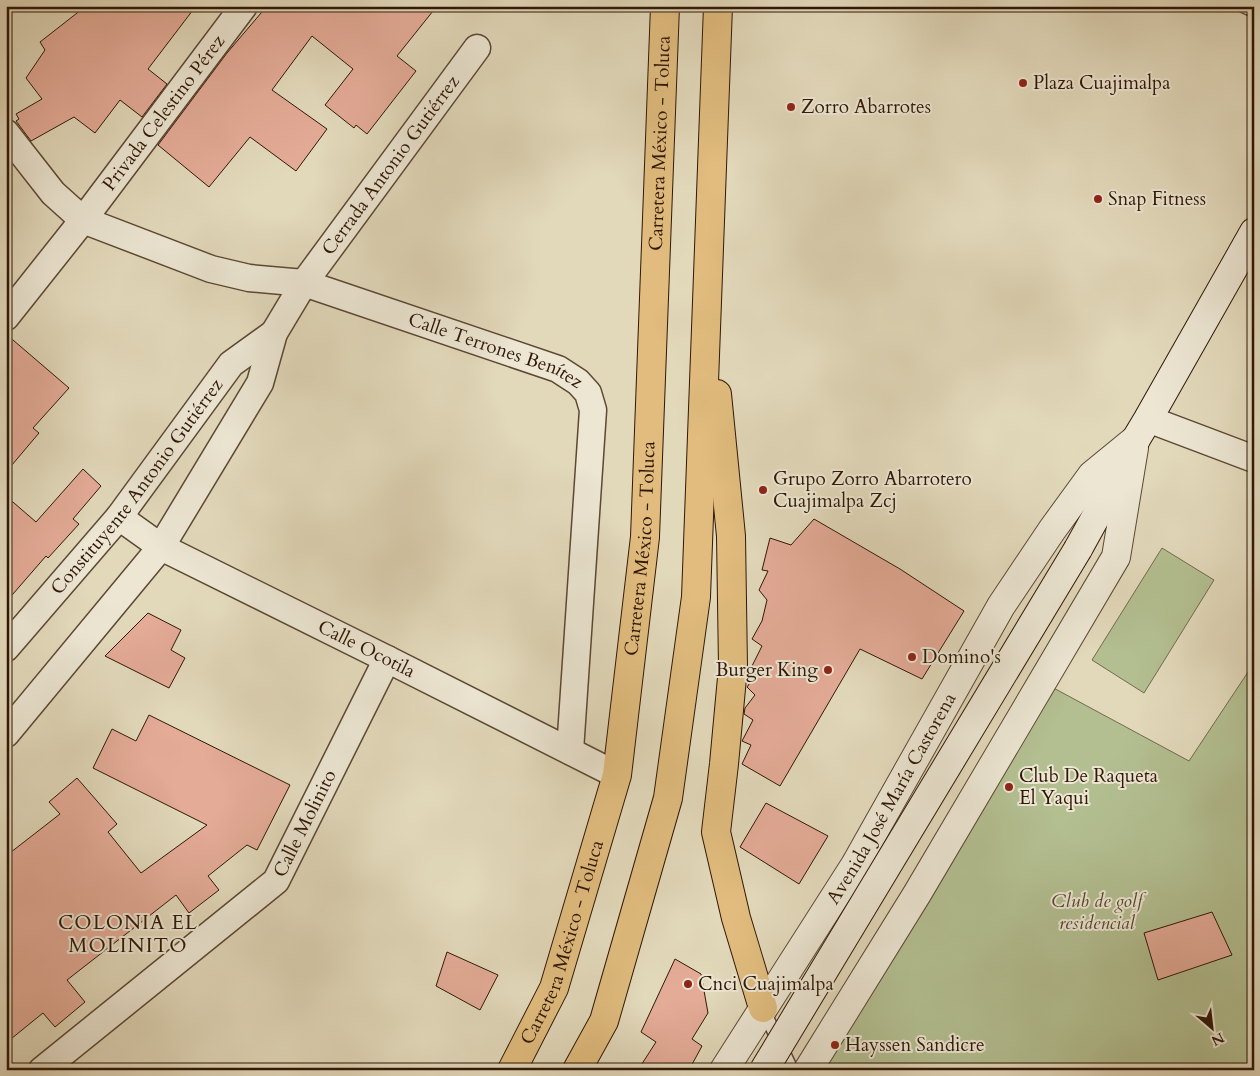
<svg xmlns="http://www.w3.org/2000/svg" width="1260" height="1076" font-family="Cardo,serif">
  <style>
    .green { fill: #b3bf91; stroke: #716b4c }
    .building { fill: #e4ab97; stroke: #2f1706 }
    .lines { fill: none; stroke-linecap: round; stroke-linejoin: round }
    .service-casing { stroke: #5c4833; stroke-width: 15 }
    .minor-casing { stroke: #5c4833; stroke-width: 29 }
    .tertiary-casing { stroke: #5c4833; stroke-width: 30 }
    .secondary-casing { stroke: #2f1706; stroke-width: 30 }
    .primary-casing { stroke: #2f1706; stroke-width: 30 }
    .service { stroke: #ece6d3; stroke-width: 12 }
    .minor { stroke: #ece6d3; stroke-width: 26 }
    .tertiary { stroke: #ece6d3; stroke-width: 28 }
    .secondary { stroke: #ece6d3; stroke-width: 28 }
    .primary { stroke: #e1bc7e; stroke-width: 28 }
    .secondary-bridge-casing { stroke: #2f1706; stroke-width: 30; stroke-linecap: butt }
    .secondary-bridge { stroke: #ece6d3; stroke-width: 28 }
    .poi-dot { fill: #8f2418; stroke: #ece6d3; stroke-width: 2 }
    .labels { text-anchor: middle; dominant-baseline: central; stroke-width: 4; stroke-linejoin: round; paint-order: stroke }
    .poi-label { font-size: 19px; fill: #2f1706; stroke: #ece6d3; text-anchor: start }
    .street-label { font-size: 19px; fill: #2f1706; stroke: #ece6d3 }
    .park-label { font-size: 19px; font-style: italic; fill: #574930; stroke: #ece6d3 }
    .neighbourhood-label { font-size: 20px; letter-spacing: 1px; fill: #2f1706; stroke: #ece6d3 }
  </style>
  <rect width="100%" height="100%" fill="#e2d9bb"/>
  <filter id="stains"><feTurbulence type="fractalNoise" baseFrequency=".004" numOctaves="4"/><feColorMatrix values="0 0 0 0 .2 0 0 0 0 .09 0 0 0 0 .02 0 0 0 .5 -.17"/></filter>
  <radialGradient id="worn" r=".72"><stop offset=".6" stop-color="#630" stop-opacity="0"/><stop offset="1" stop-color="#630" stop-opacity=".3"/></radialGradient>
  <g class="green">
    <polygon points="1162,548 1214,580 1144,693 1092,660"/>
    <polygon points="1254,663 1254,1070 824,1070 1048,685 1189,761"/>
  </g>
  <g class="building">
    <polygon points="86,6 196,6 148,69 167,84 142,117 120,100 95,133 74,117 31,141 16,121 19,119 16,114 42,99 26,78 45,50 40,42"/>
    <polygon points="267,6 437,6 397,56 416,71 367,134 356,125 354,128 325,105 353,69 312,36 272,90 327,129 296,171 250,137 209,187 158,145 227,53"/>
    <polygon points="6,334 69,388 33,428 39,433 6,472"/>
    <polygon points="83,469 101,486 73,519 79,524 48,558 46,556 6,602 6,496 36,522"/>
    <polygon points="814,519 900,569 964,611 922,679 860,649 780,786 742,764 751,745 742,741 753,720 744,714 745,708 755,695 747,687 758,671 752,666 762,646 752,639 762,621 767,600 759,590 768,571 762,570 770,538 791,545"/>
    <polygon points="148,613 181,630 171,650 185,658 169,688 105,656"/>
    <polygon points="149,715 290,785 257,850 247,845 208,876 219,890 189,913 176,895 67,980 85,1002 55,1027 43,1013 6,1043 6,856 60,814 49,802 77,778 117,824 108,832 141,873 207,825 93,768 112,729 136,741"/>
    <polygon points="766,803 828,836 799,884 740,847"/>
    <polygon points="1212,912 1232,955 1158,980 1144,933"/>
    <polygon points="447,952 498,975 480,1010 436,986"/>
    <polygon points="675,959 701,974 708,1013 692,1039 702,1046 689,1070 638,1070 656,1042 641,1032"/>
  </g>
  <g class="lines">
    <defs>
      <g id="service">
        <polyline points="1243,6 1254,11"/>
        <polyline points="763,1009 792,1070"/>
      </g>
      <g id="minor">
        <path id="s1" d="M6,133L53,193L83,220L211,269L249,278L304,283L558,369L578,382L588,393L593,410L570,751"/>
        <path id="s2" d="M6,317L83,220L244,6"/>
        <polyline points="1148,419 1254,459"/>
        <path id="s3" d="M119,517L161,547L387,659L617,775"/>
        <path id="s4" d="M6,648L119,517L231,364L274,333"/>
        <path id="s5" d="M6,734L161,547L260,383L274,333L304,283L477,48"/>
        <path id="s6" d="M42,1070L276,881L387,659"/>
      </g>
      <g id="tertiary">
        <path id="s7" d="M724,1070L855,865L1001,606L1052,530L1092,475L1136,439"/>
        <polyline points="808,1070 917,894 1116,557 1134,448"/>
      </g>
      <polyline id="secondary" points="1078,549 1110,491 1136,439 1148,419 1254,232"/>
      <g id="primary">
        <polyline points="717,394 731,536 733,667 724,764 716,832 736,918 763,1008"/>
        <path id="s8" d="M512,1070L554,988L617,775L645,537L665,6"/>
        <polyline points="577,1070 604,1021 668,798 696,597 718,6"/>
      </g>
    </defs>
    <use href="#service" class="service-casing"/>
    <use href="#minor" class="minor-casing"/>
    <use href="#tertiary" class="tertiary-casing"/>
    <use href="#secondary" class="secondary-casing"/>
    <use href="#primary" class="primary-casing"/>
    <use href="#service" class="service"/>
    <use href="#minor" class="minor"/>
    <use href="#tertiary" class="tertiary"/>
    <use href="#secondary" class="secondary"/>
    <use href="#primary" class="primary"/>
    <defs>
      <polyline id="secondary-bridge" points="764,1070 1078,549"/>
    </defs>
    <use href="#secondary-bridge" class="secondary-bridge-casing"/>
    <use href="#secondary-bridge" class="secondary-bridge"/>
  </g>
  <g class="poi-dot">
    <circle cx="1023" cy="83" r="5"/>
    <circle cx="791" cy="107" r="5"/>
    <circle cx="1098" cy="199" r="5"/>
    <circle cx="763" cy="490" r="5"/>
    <circle cx="912" cy="657" r="5"/>
    <circle cx="828" cy="670" r="5"/>
    <circle cx="1009" cy="787" r="5"/>
    <circle cx="688" cy="984" r="5"/>
    <circle cx="835" cy="1045" r="5"/>
  </g>
  <g class="labels">
    <g class="poi-label">
      <text x="1033" y="83">Plaza Cuajimalpa</text>
      <text x="801" y="107">Zorro Abarrotes</text>
      <text x="1108" y="199">Snap Fitness</text>
      <text x="773" y="479">Grupo Zorro Abarrotero<tspan x="773" dy="22">Cuajimalpa Zcj</tspan></text>
      <text x="922" y="657">Domino's</text>
      <text x="818" y="670" text-anchor="end">Burger King</text>
      <text x="1019" y="776">Club De Raqueta<tspan x="1019" dy="22">El Yaqui</tspan></text>
      <text x="698" y="984">Cnci Cuajimalpa</text>
      <text x="845" y="1045">Hayssen Sandicre</text>
    </g>
    <g class="street-label">
      <text stroke="none"><textPath href="#s2" startOffset="258">Privada Celestino Pérez</textPath></text>
      <text stroke="none"><textPath href="#s8" startOffset="948">Carretera México - Toluca</textPath></text>
      <text stroke="none"><textPath href="#s5" startOffset="691">Cerrada Antonio Gutiérrez</textPath></text>
      <text stroke="none"><textPath href="#s1" startOffset="551">Calle Terrones Benítez</textPath></text>
      <text stroke="none"><textPath href="#s4" startOffset="208">Constituyente Antonio Gutiérrez</textPath></text>
      <text stroke="none"><textPath href="#s8" startOffset="542">Carretera México - Toluca</textPath></text>
      <text stroke="none"><textPath href="#s3" startOffset="281">Calle Ocotila</textPath></text>
      <text stroke="none"><textPath href="#s7" startOffset="319">Avenida José María Castorena</textPath></text>
      <text stroke="none"><textPath href="#s6" startOffset="365">Calle Molinito</textPath></text>
      <text stroke="none"><textPath href="#s8" startOffset="138">Carretera México - Toluca</textPath></text>
    </g>
    <g class="park-label">
      <text x="1097" y="901">Club de golf<tspan x="1097" dy="22">residencial</tspan></text>
    </g>
    <g class="neighbourhood-label">
      <text x="128" y="922">COLONIA EL<tspan x="128" dy="23">MOLINITO</tspan></text>
    </g>
  </g>
  <rect width="1260" height="1076" fill="none" stroke="#e2d9bb" stroke-width="25"/>
  <rect x="8" y="8" width="1245" height="1061" fill="none" stroke="#2f1706" stroke-width="2.5"/>
  <rect x="12" y="12" width="1235" height="1051" fill="none" stroke="#2f1706"/>
  <g transform="translate(1212 1028) rotate(152)" stroke="#ece6d3" stroke-width="4" paint-order="stroke">
  <path d="M0-4L9 19L0 12L-9 19Z" fill="#2f1706"/>
  <text y="-8" font-size="14" font-weight="bold" text-anchor="middle" fill="#2f1706">N</text>
  </g>
  <rect width="100%" height="100%" filter="url(#stains)"/>
  <rect width="100%" height="100%" fill="url(#worn)"/>
</svg>
